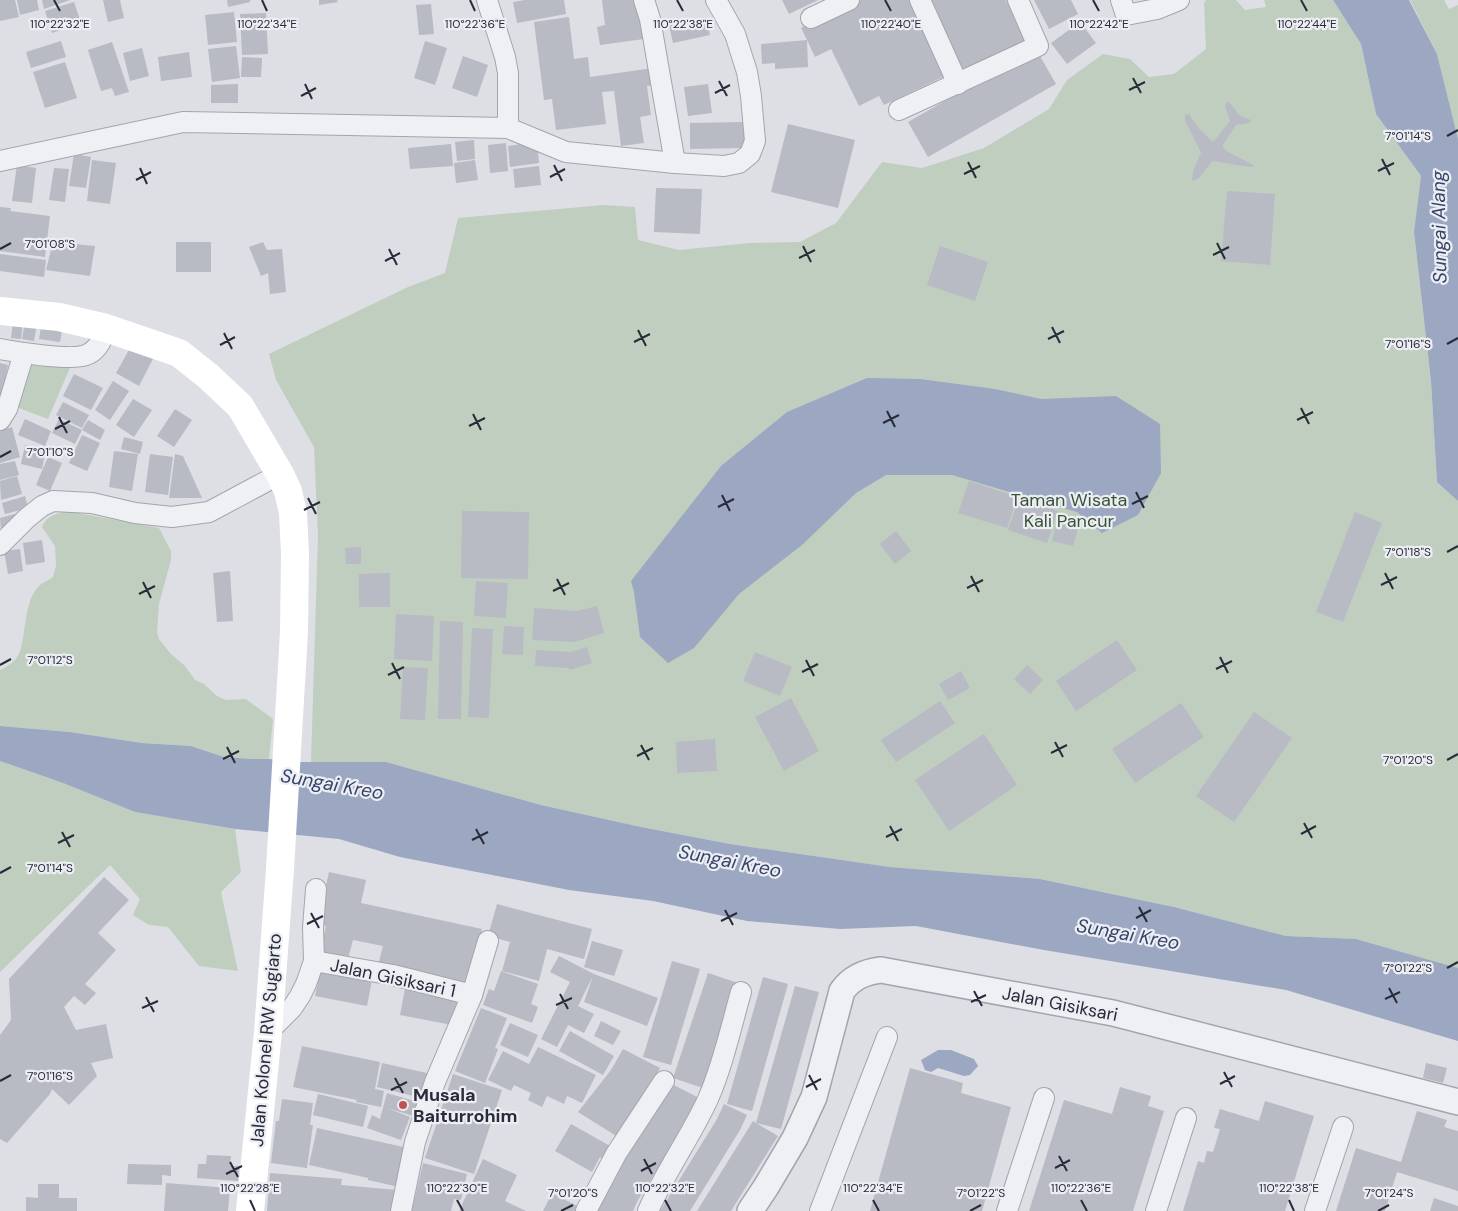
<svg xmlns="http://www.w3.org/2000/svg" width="1458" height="1211" font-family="'DM Sans',sans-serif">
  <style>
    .green { fill: #c0cebf }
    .water { fill: #9ca7c2 }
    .building { fill: #b8bac4 }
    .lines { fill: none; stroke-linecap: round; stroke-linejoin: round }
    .minor-casing { stroke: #a3a5ae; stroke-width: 22 }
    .tertiary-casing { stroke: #a3a5ae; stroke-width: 28 }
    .minor { stroke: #eff0f4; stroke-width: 20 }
    .tertiary { stroke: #eff0f4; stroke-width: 25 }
    .secondary { stroke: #fff; stroke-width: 28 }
    .ticks { fill: none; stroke: #282b3a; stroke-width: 2 }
    .poi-dot { fill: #bf534e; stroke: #eceef3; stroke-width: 2 }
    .labels { text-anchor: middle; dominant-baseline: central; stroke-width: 4.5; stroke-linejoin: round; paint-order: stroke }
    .park-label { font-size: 18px; fill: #375437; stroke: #eceef3 }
    .street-label { font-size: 18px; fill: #282b3a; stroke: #eceef3 }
    .poi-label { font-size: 18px; font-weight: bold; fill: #282b3a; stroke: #eceef3; text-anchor: start }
    .water-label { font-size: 19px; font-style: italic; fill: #37446a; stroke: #eceef3 }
    .ticks-label { font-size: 12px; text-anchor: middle; fill: #282b3a; stroke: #eceef3; stroke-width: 4.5; stroke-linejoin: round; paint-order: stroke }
  </style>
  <rect width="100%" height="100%" fill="#dddfe5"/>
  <g class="green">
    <polygon points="1206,0 1236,0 1245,10 1266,7 1264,0 1333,0 1361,44 1376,114 1421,176 1414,232 1431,381 1437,482 1458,501 1458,968 1356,939 1286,936 1174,907 1040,879 890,867 730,844 641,827 541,805 386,762 311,762 318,535 314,447 276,380 269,354 408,287 445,273 458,218 604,205 635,207 638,240 679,250 749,243 800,242 836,223 882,162 922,168 984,148 1049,109 1067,80 1103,54 1130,59 1149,77 1174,74 1206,49 1204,3"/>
    <polygon points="1410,0 1444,0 1449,9 1458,5 1458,139 1437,54"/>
    <polygon points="31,359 72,363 48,419 16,407"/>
    <path d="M67,511L159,528L171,551V560L159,604L157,632L159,639L170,653L185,666L195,680L204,684L217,696L226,700L246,699L273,719L269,759H252L224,757L191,746L142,743L70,732L0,726V670C5,668 12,663 16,659C28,643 21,602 40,585C44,582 49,580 53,577L56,566L55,546L42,527C47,515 56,514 67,511Z"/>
    <polygon points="0,761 63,783 135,812 235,829 241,872 221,892 238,971 199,966 168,927 149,925 133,915 140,899 110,865 0,972"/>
  </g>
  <g class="water">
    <polygon points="1333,0 1409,0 1437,54 1458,139 1458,501 1437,482 1431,381 1414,232 1421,176 1376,114 1361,44"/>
    <polygon points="867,378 920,379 995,389 1041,399 1116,396 1160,424 1161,473 1138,515 1102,533 1077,512 952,475 886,475 856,493 802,545 739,594 694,648 668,663 640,637 634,592 631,581 721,466 787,412"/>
    <polygon points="0,726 70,732 142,743 191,746 224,757 252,759 269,759 298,762 386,762 541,805 641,827 730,844 890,867 1040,879 1174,907 1286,936 1356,939 1458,968 1458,1041 1286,990 1044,950 916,926 840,929 747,921 653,901 569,890 400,857 339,839 235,829 135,812 63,783 0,761"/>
    <polygon points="938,1050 951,1050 974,1059 978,1066 970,1075 964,1076 938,1068 931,1072 925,1070 921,1060"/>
  </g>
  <g class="building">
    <polygon points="0,0 15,0 19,17 0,21"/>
    <polygon points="17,0 37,0 39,10 20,15"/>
    <polygon points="42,0 70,0 44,9"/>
    <polygon points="103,0 120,0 124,18 108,22"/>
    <polygon points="227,0 250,0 250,2 228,7"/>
    <polygon points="319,0 337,0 338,2 319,5"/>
    <polygon points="525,0 564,0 566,14 517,23 513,2"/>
    <polygon points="602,0 639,0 644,39 600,45 597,27 605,25"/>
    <polygon points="782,0 818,0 789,14"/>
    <polygon points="859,0 914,0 949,74 884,105 879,96 859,106 831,49 815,57 807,40 808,67 775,69 775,63 762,64 761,44 807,40 801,28"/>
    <polygon points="931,0 1006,0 1025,41 963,70"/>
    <polygon points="1034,0 1071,0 1078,14 1049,29"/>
    <polygon points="74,2 81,23 52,33 45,11"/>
    <polygon points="431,4 434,34 419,35 416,5"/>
    <polygon points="234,12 237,42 208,45 205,15"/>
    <polygon points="266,13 268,54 242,55 240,14"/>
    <polygon points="569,17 574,59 588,57 590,77 653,68 655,85 647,86 651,115 640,117 644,143 621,146 614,91 602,92 606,124 556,130 552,99 544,100 534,22"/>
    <polygon points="706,17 710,35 673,43 669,25"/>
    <polygon points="1080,22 1096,43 1067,64 1051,43"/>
    <polygon points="61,41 66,57 31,68 26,52"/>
    <polygon points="425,41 447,48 435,85 414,78"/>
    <polygon points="112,42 129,92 115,96 112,88 101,91 88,50"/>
    <polygon points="236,46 240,78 212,82 208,49"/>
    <polygon points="142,48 149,76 130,81 123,53"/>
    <polygon points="1036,49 1056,84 928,157 908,122"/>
    <polygon points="189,52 192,77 161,81 158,57"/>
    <polygon points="463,56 488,65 477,97 452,88"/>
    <polygon points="242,57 262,58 261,77 241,77"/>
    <polygon points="65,62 77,98 45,108 33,72"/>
    <polygon points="238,84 238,103 211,103 211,85"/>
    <polygon points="708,84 712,113 688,116 684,87"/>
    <polygon points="1227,102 1229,102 1240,116 1251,120 1249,123 1236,125 1222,146 1226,151 1255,166 1250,167 1212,161 1199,178 1192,181 1193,171 1201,153 1185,120 1185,115 1189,114 1199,129 1213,142 1230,121 1225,106"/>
    <polygon points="745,122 745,148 690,149 690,123"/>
    <polygon points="788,124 855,140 838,208 771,192"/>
    <polygon points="474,140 475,159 457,161 455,142"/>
    <polygon points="537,142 539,163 510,167 508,146"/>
    <polygon points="506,143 508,171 490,173 488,145"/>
    <polygon points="451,144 453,166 410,169 408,148"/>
    <polygon points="74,154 91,157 86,188 69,186"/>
    <polygon points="92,160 116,163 110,204 87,201"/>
    <polygon points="475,160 478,180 456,183 454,163"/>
    <polygon points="17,165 36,168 32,203 12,201"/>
    <polygon points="539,166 541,185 515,188 513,169"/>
    <polygon points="54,168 69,169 65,202 49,200"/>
    <polygon points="656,188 702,189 700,234 654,232"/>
    <polygon points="1227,191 1275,194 1270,265 1221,261"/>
    <polygon points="0,207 11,208 10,211 50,216 45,257 0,251"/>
    <polygon points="53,242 95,246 90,276 46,270"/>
    <rect x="176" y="242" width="35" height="30"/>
    <polygon points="263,242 267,250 282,249 286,292 270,294 268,273 261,276 249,247"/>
    <polygon points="940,246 988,262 975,301 927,285"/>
    <polygon points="0,254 46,260 44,277 0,271"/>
    <polygon points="13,322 23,323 21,339 11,338"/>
    <polygon points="25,322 37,324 34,341 22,339"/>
    <polygon points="41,327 62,330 60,342 39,339"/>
    <polygon points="134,341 156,353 139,386 116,373"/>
    <polygon points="0,363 8,365 1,398 0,398"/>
    <polygon points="74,374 103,388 91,410 63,396"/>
    <polygon points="113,381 129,391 110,420 95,410"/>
    <polygon points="133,399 152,410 134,437 116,425"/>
    <polygon points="63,402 89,415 82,428 56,415"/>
    <polygon points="175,409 192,420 174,447 157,436"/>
    <polygon points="25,419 51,431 45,446 18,435"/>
    <polygon points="59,419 82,430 75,444 52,433"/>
    <polygon points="88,420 105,430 100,440 82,430"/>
    <polygon points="12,427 20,457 0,463 0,431"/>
    <polygon points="82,435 100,443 87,471 69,463"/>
    <polygon points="124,437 143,442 140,454 121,449"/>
    <polygon points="25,445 46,450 42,469 21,464"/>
    <polygon points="114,451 138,454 132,491 109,487"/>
    <polygon points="150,454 173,457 168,495 145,492"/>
    <polygon points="175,454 183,456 202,498 169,498"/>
    <polygon points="48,457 62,463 50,491 36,485"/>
    <polygon points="15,461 19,475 0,480 0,464"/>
    <polygon points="17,476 22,494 1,500 0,481"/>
    <polygon points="969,481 1017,497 1007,528 958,513"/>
    <polygon points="25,496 28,508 5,514 2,503"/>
    <polygon points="1019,498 1058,511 1047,543 1008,530"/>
    <polygon points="462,511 529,512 528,579 461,578"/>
    <polygon points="1355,512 1382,523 1343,622 1316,612"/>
    <polygon points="15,514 18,525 1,530 0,518"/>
    <polygon points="1059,515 1080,521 1073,546 1052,541"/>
    <polygon points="896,531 911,551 895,564 880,544"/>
    <polygon points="42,540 45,562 26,565 23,543"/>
    <polygon points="361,547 361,564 346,564 345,548"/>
    <polygon points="20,549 23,571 8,574 4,551"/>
    <polygon points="230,571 233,621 217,622 213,573"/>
    <polygon points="390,573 390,607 359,607 359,574"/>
    <polygon points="476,581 508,583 506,618 474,616"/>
    <polygon points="597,606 604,633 575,642 532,640 534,608 577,611"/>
    <polygon points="396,614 434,616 432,661 394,659"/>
    <polygon points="440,621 463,622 461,719 438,719"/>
    <polygon points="504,626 524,627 523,655 502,654"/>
    <polygon points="472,628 493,629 489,718 468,717"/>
    <polygon points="1117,640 1137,670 1076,711 1056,681"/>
    <polygon points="587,647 592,663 569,670 569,668 535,666 536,650 571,652"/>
    <polygon points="755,652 792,667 780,696 743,681"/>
    <polygon points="1027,665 1043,680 1030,694 1014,679"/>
    <polygon points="403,667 428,668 425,720 400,719"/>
    <polygon points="961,671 970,688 948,700 939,684"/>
    <polygon points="791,698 819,751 784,771 755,717"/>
    <polygon points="940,701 955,723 896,762 881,740"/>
    <polygon points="1181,703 1204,737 1135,783 1112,749"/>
    <polygon points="1254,712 1292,738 1234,822 1196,796"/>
    <polygon points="984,734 1017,785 949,831 915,780"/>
    <polygon points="715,739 717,771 677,773 676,742"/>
    <polygon points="329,872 366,880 361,903 482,929 468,989 377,969 383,946 353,940 347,962 319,956 326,926 317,924"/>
    <polygon points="104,877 129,900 98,933 116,950 85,984 96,993 85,1005 74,996 64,1007 76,1030 106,1024 113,1058 91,1063 97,1076 69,1105 52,1089 50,1094 7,1143 0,1139 0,1035 11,1020 9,979"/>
    <polygon points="497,904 592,929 584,959 547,949 539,981 502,971 510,942 488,936"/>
    <polygon points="592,941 623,950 614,976 584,967"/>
    <polygon points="559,956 594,974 658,998 647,1026 584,1002 593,976 578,1006 594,1014 584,1033 568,1025 557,1047 541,1039 570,982 550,972"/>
    <polygon points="672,961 700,969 671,1065 643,1057"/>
    <polygon points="322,965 373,975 367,1006 315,996"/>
    <polygon points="501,971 538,984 531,1004 538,1007 532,1023 483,1005 489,989 494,991"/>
    <polygon points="708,973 738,983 703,1088 673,1078"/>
    <polygon points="763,977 788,984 752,1111 727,1104"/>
    <polygon points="406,984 458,994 452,1025 400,1015"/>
    <polygon points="795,986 819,992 781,1129 756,1123 778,1136 731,1211 697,1211 753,1121 756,1123"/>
    <polygon points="481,1008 507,1018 495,1048 498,1049 485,1083 455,1071"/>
    <polygon points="601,1021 621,1031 613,1045 594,1036"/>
    <polygon points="510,1023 538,1035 528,1057 500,1045"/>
    <polygon points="570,1031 614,1056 603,1075 559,1051"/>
    <polygon points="302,1046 380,1062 375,1089 384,1091 381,1107 356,1102 357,1100 293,1087"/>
    <polygon points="538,1047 596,1075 582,1103 567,1096 564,1104 547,1096 542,1107 528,1100 531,1093 514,1085 511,1091 488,1080 503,1051 529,1064"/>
    <polygon points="623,1049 660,1068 621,1139 578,1112 611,1070"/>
    <polygon points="382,1063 431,1074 426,1099 377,1087"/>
    <polygon points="1426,1063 1447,1068 1443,1083 1423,1078"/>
    <polygon points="910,1068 963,1083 961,1093 1011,1107 982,1211 870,1211"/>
    <polygon points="453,1074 502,1090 474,1174 425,1158"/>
    <polygon points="670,1083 701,1099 638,1200 633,1211 596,1211 607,1184"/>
    <polygon points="1120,1087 1151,1096 1148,1106 1164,1111 1133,1211 1029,1211 1064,1100 1112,1114"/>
    <polygon points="387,1093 424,1104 420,1118 387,1108 410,1117 401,1140 367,1128 372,1115 380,1119"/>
    <polygon points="318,1094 368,1106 363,1127 313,1115"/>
    <polygon points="282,1099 313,1103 310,1125 313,1125 307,1168 271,1163 276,1121 279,1121"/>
    <polygon points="1265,1101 1314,1116 1285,1211 1183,1211 1198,1161 1204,1163 1207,1151 1213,1152 1220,1129 1214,1128 1220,1109 1259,1121"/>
    <polygon points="724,1104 747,1115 740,1130 690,1211 660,1211 717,1119"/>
    <polygon points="1417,1111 1447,1120 1444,1127 1458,1131 1458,1191 1397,1172 1385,1211 1336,1211 1356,1148 1401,1162"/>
    <polygon points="571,1124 612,1147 604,1160 600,1157 592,1172 555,1151"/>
    <polygon points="317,1128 408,1148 399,1187 368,1180 368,1178 309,1165"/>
    <polygon points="207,1155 231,1156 230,1166 239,1166 238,1181 197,1178 198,1164 206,1164"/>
    <polygon points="483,1159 517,1175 505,1201 526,1211 459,1211"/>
    <polygon points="423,1163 467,1174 461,1200 454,1199 451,1211 408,1211 408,1209 412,1210"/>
    <polygon points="128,1164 171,1165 171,1176 162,1175 162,1185 127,1184"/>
    <polygon points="270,1173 342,1179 341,1185 397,1190 395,1211 267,1211"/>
    <polygon points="166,1183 230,1188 228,1211 164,1211"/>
    <polygon points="38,1184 59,1184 59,1198 77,1198 77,1211 26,1211 26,1197 38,1198"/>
    <polygon points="552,1193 581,1208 579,1211 543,1211"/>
    <polygon points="1434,1198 1458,1206 1458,1211 1430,1211"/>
  </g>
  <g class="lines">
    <defs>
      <g id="minor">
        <polyline points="487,0 505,57 508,73 508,128"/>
        <polyline points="644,0 650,19 675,163"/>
        <polyline points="920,0 958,84"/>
        <polyline points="1121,0 1126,15 1157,9 1179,0"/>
        <polyline points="811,18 849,0"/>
        <polyline points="899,110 1038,46 1018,0"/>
        <polyline points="0,161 183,122 508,128 566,152 675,163 724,166 739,163 750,154 755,141 751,96 747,72 735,34 716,0"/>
        <path d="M0,349C17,352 71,361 86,355C97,351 103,339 106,328"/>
        <polyline points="0,420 7,409 24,353"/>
        <polyline points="0,545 27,518 42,506 53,501 92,503 135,513 172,517 209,512 280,474"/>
        <polyline points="314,961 393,975 472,995"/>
        <polyline points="268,1032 292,1008 300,996 306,984 314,961 313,928 316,889"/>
        <polyline points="401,1211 415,1142 435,1082 472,995 488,941"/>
        <polyline points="586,1211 616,1154 664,1081"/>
        <path d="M648,1211C665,1172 690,1138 708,1099C723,1065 731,1027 741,992"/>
        <polyline points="820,1211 887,1037"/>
        <polyline points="1007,1211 1044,1098"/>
        <polyline points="1156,1211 1186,1118"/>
        <polyline points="1315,1211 1343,1127"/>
      </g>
      <path id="tertiary" d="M750,1211L766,1187L795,1138L814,1097L842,991C852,977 865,972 881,970L1113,1013L1458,1102"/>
    </defs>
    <use href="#minor" class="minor-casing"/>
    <use href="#tertiary" class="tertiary-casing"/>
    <use href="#minor" class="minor"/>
    <use href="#tertiary" class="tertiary"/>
    <polyline class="secondary" points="0,311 59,317 106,328 179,353 208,376 240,406 280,474 288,491 293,513 295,554 294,632 280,869 268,1032 250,1211"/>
  </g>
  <path class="ticks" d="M54,0L60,11M262,0L267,11M470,0L475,11M677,0L683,11M885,0L891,11M1093,0L1099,11M1301,0L1307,11M1133,78L1141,93M719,81L727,96M305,84L312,99M1129,90L1145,82M715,93L730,85M301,96L316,88M1447,136L1458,130M1382,159L1390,175M968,162L976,178M554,165L562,181M140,168L147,184M1378,171L1394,163M964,174L980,166M550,177L565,169M136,180L151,172M1217,243L1225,259M803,246L811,262M0,249L11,243M389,249L397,265M1213,255L1229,247M799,258L815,250M385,261L400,253M1052,327L1060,343M638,330L646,346M224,333L232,349M1048,339L1064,331M634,342L650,334M1447,344L1458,338M220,345L235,337M1301,408L1309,424M887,411L895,427M473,414L481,430M59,417L67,433M1297,420L1313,412M883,423L899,415M469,426L485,418M55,429L70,421M0,457L11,451M1136,492L1144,508M722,495L730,511M308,498L316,514M1132,504L1148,496M718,507L734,499M304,510L320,502M1447,552L1458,546M1385,573L1393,589M971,576L979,592M557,579L565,595M143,582L151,598M1381,585L1397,577M967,588L983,580M553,591L569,583M139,594L155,586M1220,657L1228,673M806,660L814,676M392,663L400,679M0,665L11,659M1216,669L1232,661M802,672L818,664M388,675L404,667M1055,742L1063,757M641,745L649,760M227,747L235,763M1051,753L1067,745M637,756L653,748M223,759L239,751M1447,760L1458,754M1304,823L1312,838M890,826L898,841M476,829L484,844M62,832L70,847M1301,834L1316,826M886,837L902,829M472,840L488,832M58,843L74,835M0,873L11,867M1139,907L1147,922M725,910L733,925M311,913L319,928M1136,918L1151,910M721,921L737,913M307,924L323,916M1447,968L1458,962M1389,988L1397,1003M974,991L982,1006M560,994L568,1009M146,997L154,1012M1385,999L1400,992M971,1002L986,995M556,1005L572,998M142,1008L158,1001M1224,1072L1232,1087M809,1075L817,1090M395,1078L403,1093M0,1081L11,1075M1220,1084L1235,1076M806,1087L821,1079M391,1090L407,1082M1059,1156L1067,1171M644,1159L652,1174M230,1162L238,1177M1055,1168L1070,1160M641,1171L656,1163M226,1174L242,1166M250,1200L255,1211M457,1200L463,1211M665,1200L671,1211M873,1200L879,1211M1081,1200L1087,1211M1289,1200L1294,1211M561,1211L573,1205M970,1211L981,1205M1378,1211L1389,1205"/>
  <circle class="poi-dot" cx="403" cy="1105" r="5"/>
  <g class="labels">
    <g class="park-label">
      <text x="1069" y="500">Taman Wisata<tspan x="1069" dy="21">Kali Pancur</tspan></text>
    </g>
    <g class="street-label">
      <text transform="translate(393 978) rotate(12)">Jalan Gisiksari 1</text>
      <text transform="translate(1060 1004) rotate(11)">Jalan Gisiksari</text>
      <text transform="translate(266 1040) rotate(-85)">Jalan Kolonel RW Sugiarto</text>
    </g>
    <g class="poi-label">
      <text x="413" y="1095">Musala<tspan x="413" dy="21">Baiturrohim</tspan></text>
    </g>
    <g class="water-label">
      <text transform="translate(1439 227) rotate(-91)">Sungai Alang</text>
      <text transform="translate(332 784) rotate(10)">Sungai Kreo</text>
      <text transform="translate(730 861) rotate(11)">Sungai Kreo</text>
      <text transform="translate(1128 934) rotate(10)">Sungai Kreo</text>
    </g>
  </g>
  <g class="ticks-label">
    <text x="60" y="28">110°22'32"E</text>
    <text x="267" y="28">110°22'34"E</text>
    <text x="475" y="28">110°22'36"E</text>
    <text x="683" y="28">110°22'38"E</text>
    <text x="891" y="28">110°22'40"E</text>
    <text x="1099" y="28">110°22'42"E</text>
    <text x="1307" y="28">110°22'44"E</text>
    <text x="1408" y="140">7°01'14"S</text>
    <text x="50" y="248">7°01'08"S</text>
    <text x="1408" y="348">7°01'16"S</text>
    <text x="50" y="456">7°01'10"S</text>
    <text x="1408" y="556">7°01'18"S</text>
    <text x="50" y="664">7°01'12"S</text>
    <text x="1408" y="764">7°01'20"S</text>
    <text x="50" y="872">7°01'14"S</text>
    <text x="1408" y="972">7°01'22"S</text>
    <text x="50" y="1080">7°01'16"S</text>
    <text x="250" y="1192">110°22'28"E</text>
    <text x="457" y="1192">110°22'30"E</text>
    <text x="665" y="1192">110°22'32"E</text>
    <text x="873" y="1192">110°22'34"E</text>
    <text x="1081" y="1192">110°22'36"E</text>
    <text x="1289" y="1192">110°22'38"E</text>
    <text x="573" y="1197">7°01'20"S</text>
    <text x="981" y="1197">7°01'22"S</text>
    <text x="1389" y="1197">7°01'24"S</text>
  </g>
</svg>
